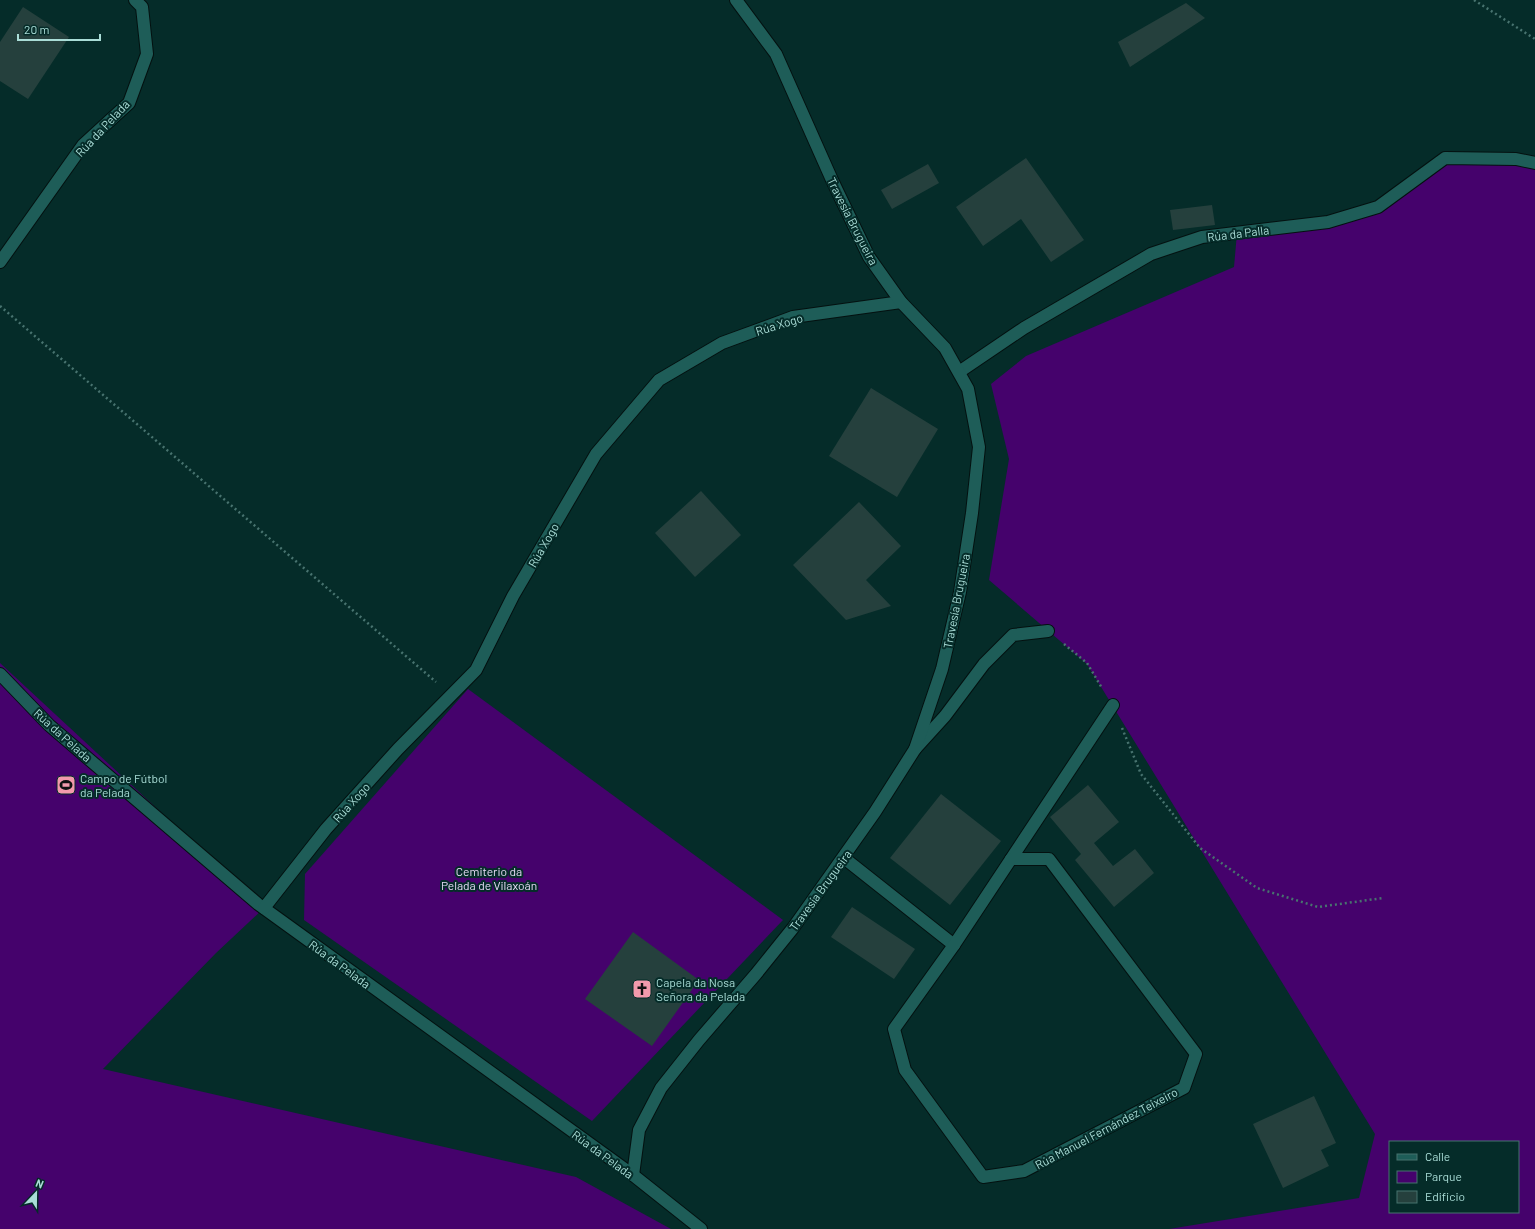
<svg xmlns="http://www.w3.org/2000/svg" width="1535" height="1229" font-family="Barlow,sans-serif">
  <style>
    .green { fill: #45026c; fill-rule: evenodd }
    .building { fill: #25403d }
    .lines { fill: none; stroke-linecap: round; stroke-linejoin: round }
    .lane-casing { stroke: #041110; stroke-width: 14 }
    .street-casing { stroke: #041110; stroke-width: 14 }
    .path { stroke: #48736f; stroke-width: 2.5; stroke-dasharray: 2 3; stroke-linecap: butt }
    .lane { stroke: #1e5d58; stroke-width: 12 }
    .street { stroke: #1e5d58; stroke-width: 12 }
    .labels { text-anchor: middle; dominant-baseline: central; stroke-width: 4; stroke-linejoin: round; paint-order: stroke }
    .street-label { font-size: 12px; fill: #aaddd7; stroke: #052c29 }
    .poi-label { font-size: 12px; fill: #aaddd7; stroke: #052c29; text-anchor: start }
    .park-label { font-size: 12px; fill: #e6daf5; stroke: #052c29 }
  </style>
  <rect width="100%" height="100%" fill="#052c29"/>
  <g class="green">
    <path d="M1445,158L1535,163V1229H1169L1359,1198L1375,1134L1087,664L989,580L1009,459L991,384L1026,356L1234,267L1237,233L1378,207ZM1390,1142H1518V1212H1390Z"/>
    <polygon points="0,663 264,908 216,953 103,1069 576,1177 671,1229 0,1229"/>
    <polygon points="468,689 783,920 592,1121 304,920 305,874"/>
  </g>
  <g class="building">
    <polygon points="1186,3 1205,18 1130,67 1118,42"/>
    <polygon points="23,7 69,37 28,99 0,81 0,42"/>
    <polygon points="1026,158 1084,240 1051,262 1021,219 983,246 956,207"/>
    <polygon points="928,164 939,183 892,209 881,190"/>
    <polygon points="1212,205 1215,225 1173,230 1170,210"/>
    <polygon points="871,388 938,429 897,497 829,456"/>
    <polygon points="701,491 741,535 695,577 655,533"/>
    <polygon points="859,502 901,546 866,580 891,606 846,620 793,565"/>
    <polygon points="1088,785 1119,822 1094,843 1113,866 1135,849 1154,873 1114,907 1075,860 1081,854 1050,817"/>
    <polygon points="941,794 1001,841 950,905 890,858"/>
    <polygon points="852,907 915,949 894,979 831,937"/>
    <polygon points="633,932 699,980 652,1046 585,999"/>
    <polygon points="1314,1096 1336,1143 1321,1150 1329,1166 1283,1188 1253,1124"/>
  </g>
  <g class="lines">
    <defs>
      <g id="lane">
        <polyline points="915,749 945,716 984,664 1013,635 1048,631"/>
        <polyline points="1011,859 1113,705"/>
      </g>
      <g id="street">
        <polyline points="0,262 83,145 129,103 147,54 142,7 135,0"/>
        <polyline points="959,372 1024,328 1151,254 1202,237 1328,222 1378,207 1445,158 1516,159 1535,163"/>
        <polyline points="0,674 49,725 258,904 633,1175 701,1229"/>
        <polyline points="844,858 954,945"/>
        <polygon points="1011,859 1049,859 1196,1054 1184,1088 1024,1171 983,1177 905,1070 894,1029 954,945"/>
        <polyline points="264,908 326,829 398,749 476,670 513,596 596,454 659,380 722,343 793,317 901,302"/>
        <polyline points="633,1175 639,1130 661,1088 699,1040 756,974 793,928 875,812 915,749 942,669 960,592 972,513 979,447 968,389 945,348 901,302 869,257 832,180 776,54 736,0"/>
      </g>
    </defs>
    <use href="#lane" class="lane-casing"/>
    <use href="#street" class="street-casing"/>
    <g class="path">
      <polyline points="1474,0 1535,39"/>
      <polyline points="0,306 436,682"/>
      <polyline points="1064,644 1087,663 1102,688"/>
      <polyline points="1122,728 1141,774 1200,848 1257,888 1318,907 1383,898"/>
    </g>
    <use href="#lane" class="lane"/>
    <use href="#street" class="street"/>
  </g>
  <defs>
    <symbol id="stadium-square" viewBox="-11 -11 22 22"><rect x="-9" y="-9" width="18" height="18" rx="4" fill="#f39aac" stroke="#052c29"/><path d="M0-5a6.5 5 0 1 0 0 10a6.5 5 0 1 0 0-10ZM-3.5-1.8h7v3.6h-7Z" fill="#111"/></symbol>
    <symbol id="church-square" viewBox="-11 -11 22 22"><rect x="-9" y="-9" width="18" height="18" rx="4" fill="#f39aac" stroke="#052c29"/><path d="M-1.2-6h2.4v3.5h3.3v2.4h-3.3V6h-2.4V-.1h-3.3v-2.4h3.3Z" fill="#111"/></symbol>
  </defs>
  <g fill-rule="evenodd">
    <use href="#stadium-square" x="55" y="774" width="22" height="22"/>
    <use href="#church-square" x="631" y="978" width="22" height="22"/>
  </g>
  <g class="labels">
    <g class="street-label">
      <text transform="translate(102 128) rotate(-47)">Rúa da Pelada</text>
      <text transform="translate(853 221) rotate(63)">Travesía Brugueira</text>
      <text transform="translate(1238 233) rotate(-7)">Rúa da Palla</text>
      <text transform="translate(779 324) rotate(-17)">Rúa Xogo</text>
      <text transform="translate(543 545) rotate(-60)">Rúa Xogo</text>
      <text transform="translate(956 601) rotate(-79)">Travesía Brugueira</text>
      <text transform="translate(63 735) rotate(42)">Rúa da Pelada</text>
      <text transform="translate(351 802) rotate(-48)">Rúa Xogo</text>
      <text transform="translate(820 890) rotate(-54)">Travesía Brugueira</text>
      <text transform="translate(340 964) rotate(36)">Rúa da Pelada</text>
      <text transform="translate(1106 1128) rotate(-28)">Rúa Manuel Fernández Teixeiro</text>
      <text transform="translate(603 1154) rotate(36)">Rúa da Pelada</text>
    </g>
    <g class="poi-label">
      <text x="80" y="778">Campo de Fútbol<tspan x="80" dy="14">da Pelada</tspan></text>
      <text x="656" y="982">Capela da Nosa<tspan x="656" dy="14">Señora da Pelada</tspan></text>
    </g>
    <g class="park-label">
      <text x="489" y="871">Cemiterio da<tspan x="489" dy="14">Pelada de Vilaxoán</tspan></text>
    </g>
  </g>
  <rect x="1389" y="1141" width="130" height="72" fill="#052c29" stroke="#47736f"/>
  <rect x="1397" y="1154" width="20" height="6" fill="#1e5d58" stroke="#47736f"/>
  <text x="1425" y="1161" font-size="12" fill="#aaddd7">Calle</text>
  <rect x="1397" y="1171" width="20" height="12" fill="#45026c" stroke="#47736f"/>
  <text x="1425" y="1181" font-size="12" fill="#aaddd7">Parque</text>
  <rect x="1397" y="1191" width="20" height="12" fill="#25403d" stroke="#47736f"/>
  <text x="1425" y="1201" font-size="12" fill="#aaddd7">Edificio</text>
  <g transform="translate(36 1193) rotate(22)" stroke="#052c29" stroke-width="3" paint-order="stroke">
  <path d="M0-3L7 15L0 10L-7 15Z" fill="#aaddd7"/>
  <text y="-6" font-size="11" font-weight="bold" text-anchor="middle" fill="#aaddd7">N</text>
  </g>
  <path d="M18 34v6h82v-6" fill="none" stroke="#aaddd7" stroke-width="2"/>
  <text x="24" y="34" font-size="12" fill="#aaddd7" stroke="#052c29" stroke-width="3" paint-order="stroke">20 m</text>
</svg>
